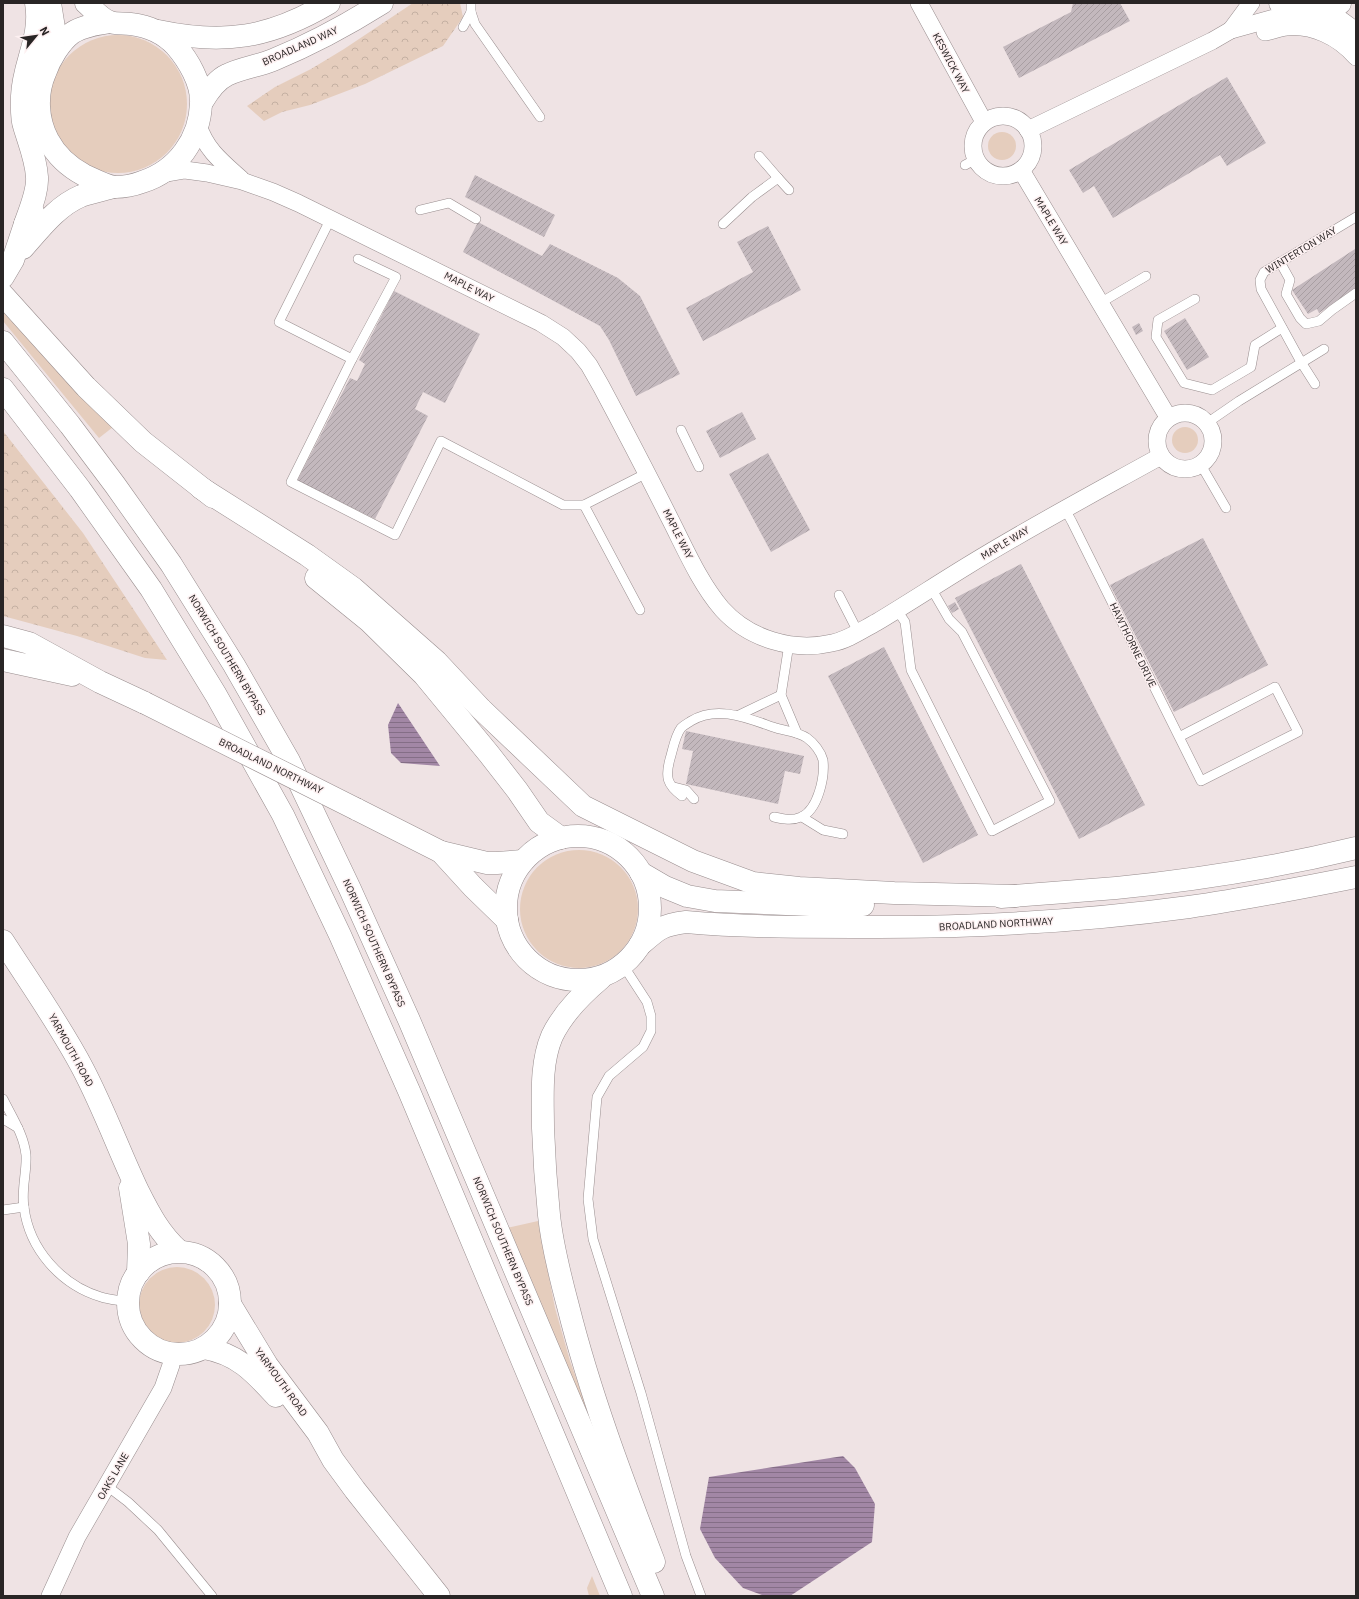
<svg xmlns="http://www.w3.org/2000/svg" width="1359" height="1599" font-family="'IBM Plex Sans',sans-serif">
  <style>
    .green { fill: #e5cdbd }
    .forest { fill: url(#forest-crowns) }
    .water { fill: url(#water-rules) }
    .building { fill: url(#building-hatch) }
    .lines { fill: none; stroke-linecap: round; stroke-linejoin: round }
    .lane-casing { stroke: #988d8e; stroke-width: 10 }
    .street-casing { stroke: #988d8e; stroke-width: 18 }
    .highway-casing { stroke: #988d8e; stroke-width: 23 }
    .lane { stroke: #fff; stroke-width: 9 }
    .street { stroke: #fff; stroke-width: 17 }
    .highway { stroke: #fff; stroke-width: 22 }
    .highway-bridge-casing { stroke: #988d8e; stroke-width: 23; stroke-linecap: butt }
    .highway-bridge { stroke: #fff; stroke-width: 22 }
    .labels { text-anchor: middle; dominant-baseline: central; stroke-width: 3; stroke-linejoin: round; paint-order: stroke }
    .street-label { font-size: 10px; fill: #292525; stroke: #fdf0f1 }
  </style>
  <defs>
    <pattern id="forest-crowns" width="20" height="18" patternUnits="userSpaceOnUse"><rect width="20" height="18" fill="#e5cdbd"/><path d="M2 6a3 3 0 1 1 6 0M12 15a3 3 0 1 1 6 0" fill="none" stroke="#c4b0a2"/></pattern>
    <pattern id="water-rules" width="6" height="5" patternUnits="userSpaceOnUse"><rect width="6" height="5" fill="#a287a5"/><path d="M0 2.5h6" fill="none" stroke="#846e86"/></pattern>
    <pattern id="building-hatch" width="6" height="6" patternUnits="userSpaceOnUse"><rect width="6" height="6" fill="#c3b8bd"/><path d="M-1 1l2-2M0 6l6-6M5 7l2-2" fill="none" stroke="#a89ea2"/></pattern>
  </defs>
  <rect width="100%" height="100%" fill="#efe3e4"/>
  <g class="green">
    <circle cx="118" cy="104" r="69"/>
    <circle cx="1002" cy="146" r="14"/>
    <polygon points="3,310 113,427 99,438 3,321"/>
    <circle cx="1185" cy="440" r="13"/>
    <circle cx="579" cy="909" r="59"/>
    <polygon points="538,1221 555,1308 570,1361 598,1440 507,1228"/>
    <circle cx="177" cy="1305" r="38"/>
    <polygon points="592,1576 600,1596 589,1596 587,1588"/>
  </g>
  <g class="forest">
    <polygon points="413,3 460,3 463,17 443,46 365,84 310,105 282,112 264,121 247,106 275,87 311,69 344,49"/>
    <polygon points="3,431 83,533 167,660 145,658 77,636 3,616"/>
  </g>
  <g class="water">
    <polygon points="398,703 440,766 401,763 391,753 388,725"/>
    <polygon points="843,1456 855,1468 875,1504 872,1542 790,1596 765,1596 743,1588 715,1558 700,1529 709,1477"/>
  </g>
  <g class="building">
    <polygon points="1073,3 1120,3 1130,21 1019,78 1003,47 1071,12"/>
    <polygon points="1227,77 1266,143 1227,166 1220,155 1113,218 1094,186 1083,193 1069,170"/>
    <polygon points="475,175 555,215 544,237 465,197"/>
    <polygon points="478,222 542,256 550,244 618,278 640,296 680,374 636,396 609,340 600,326 463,252"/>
    <polygon points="768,226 801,290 703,341 686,308 753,272 737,242"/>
    <polygon points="1355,249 1356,251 1356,289 1319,313 1317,309 1308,314 1292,290"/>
    <polygon points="394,291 480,334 445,403 423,392 415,409 428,416 375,519 297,481 350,378 357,381 365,364 359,360"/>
    <polygon points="1185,318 1209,357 1187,370 1164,331"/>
    <polygon points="1139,323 1143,331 1136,335 1132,327"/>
    <polygon points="742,412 756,439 720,458 706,431"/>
    <polygon points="768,453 810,530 771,552 729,474"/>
    <polygon points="1203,538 1268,665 1174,712 1110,585"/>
    <polygon points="1021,564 1145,805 1079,839 955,598"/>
    <polygon points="955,602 959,609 952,613 948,606"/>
    <polygon points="884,647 978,835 923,863 828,676"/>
    <polygon points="686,731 804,756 800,774 785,771 778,804 686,784 693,751 682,749"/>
  </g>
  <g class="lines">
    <defs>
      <g id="lane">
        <polyline points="471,12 475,24 540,117"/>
        <polyline points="463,27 471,12 471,3"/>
        <polyline points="759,156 778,178"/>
        <polyline points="965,165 976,159"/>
        <polyline points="420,210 449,203 476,219"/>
        <polyline points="330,220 279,322 352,359"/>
        <polyline points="723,224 752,197 778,178 789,190"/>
        <polyline points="358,259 396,277 352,359 291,482 395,535 441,441 563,505 584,505 647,473"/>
        <polyline points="1280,262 1290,280 1286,294 1300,318 1306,324 1319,321 1332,310 1356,293"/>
        <polyline points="1195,299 1158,320 1156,337 1184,383 1212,390 1251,367 1255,345 1282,328"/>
        <polyline points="1100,303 1146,276"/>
        <polyline points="1315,384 1301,362 1261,289 1260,280 1264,272 1356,217"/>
        <polyline points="1207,423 1239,401 1324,349"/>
        <polyline points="681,430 699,467"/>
        <polyline points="1201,465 1226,508"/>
        <polyline points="584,505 640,610"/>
        <polyline points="1065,509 1072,522 1201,781 1298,732 1275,687 1179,737"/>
        <polyline points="839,595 858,632"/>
        <polyline points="897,610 905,622 911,670 992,831 1050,801 962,632 949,619 931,588"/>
        <polyline points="789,644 781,695 797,733"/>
        <polyline points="739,715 781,695"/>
        <polyline points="674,787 686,790 694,799"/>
        <path d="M682,796C667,785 665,777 670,759C673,749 675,736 681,728C684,725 688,723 691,721C717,705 747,718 773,727C784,731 797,731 807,738C814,743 821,752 823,760C825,777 818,810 801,817C792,821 783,819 774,817"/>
        <polyline points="802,817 823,830 843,834"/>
        <polyline points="623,965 647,1002 651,1016 651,1031 643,1047 609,1076 597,1097 588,1199 593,1239 641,1393 686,1556 701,1596"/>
        <path d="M3,1099C12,1117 24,1135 26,1155C27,1172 21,1190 24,1207C29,1249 61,1285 101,1297C110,1300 119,1300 128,1302"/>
        <polyline points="3,1119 18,1128"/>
        <polyline points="3,1210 24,1207"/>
        <polyline points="107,1486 128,1502 158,1530 212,1596"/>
      </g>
      <g id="street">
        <polyline points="919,3 984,122"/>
        <polyline points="1231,30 1251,3"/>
        <path d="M1265,32C1271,31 1279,28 1286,27C1312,24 1339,37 1356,57"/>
        <circle cx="1003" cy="146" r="30"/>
        <path d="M198,125C206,150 222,162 241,179"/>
        <polyline points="1028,130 1212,41 1231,30 1296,12"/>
        <polyline points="1021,170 1168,417"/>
        <path d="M162,174L185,170L207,173L242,181L273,192L298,203L541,323L563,337L578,351L589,365L601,386C624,429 647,473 669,517C685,548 699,582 722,609C749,639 793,652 832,643C848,640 862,630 877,622C907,604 936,585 967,566C1030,527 1096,492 1161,456"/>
        <circle cx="1185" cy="441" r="28"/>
        <polyline points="50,1596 77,1537 163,1388 171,1365 172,1355"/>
      </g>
      <g id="highway">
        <polyline points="50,3 54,28 50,59"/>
        <path d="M86,3C93,9 101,19 110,22C115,24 124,23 131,24C148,26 164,33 176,46C188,60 202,83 201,103C200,139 177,171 142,182C134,185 124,187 115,187C106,186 93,179 84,175C69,167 56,155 48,140C37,119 36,94 45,73C50,59 60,42 72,33C83,26 97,24 110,22"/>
        <path d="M1280,3C1296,17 1324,17 1340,3"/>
        <polyline points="1321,13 1337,20 1356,34"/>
        <path d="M158,31C224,45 270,38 329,3"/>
        <path d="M202,102C208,92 216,80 227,75C241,68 258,66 273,60C312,44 347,25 382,3"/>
        <path d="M25,224C30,209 38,192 37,177C36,159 29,143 24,126C21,118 22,105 22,96C23,63 42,38 36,3"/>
        <path d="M23,248C40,229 57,206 81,196C92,192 103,190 114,187"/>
        <polyline points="3,277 13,260 25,224 33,212"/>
        <polyline points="3,295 86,387 143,442 213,497"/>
        <polyline points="3,342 70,425 115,485 171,564 234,665 289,761 350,889 409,1020 653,1596"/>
        <polyline points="3,389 80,489 151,589 216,695 283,815 340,935 409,1091 621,1596"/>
        <polyline points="201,488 307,555 353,588 437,662 481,709 583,806 693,861 753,883 799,888 894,893 1016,896"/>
        <polyline points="316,578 369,621 424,675 489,754 517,790 539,822 561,838"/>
        <polyline points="3,636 29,643 100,682 145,703"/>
        <polyline points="3,660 72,675"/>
        <polyline points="356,809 441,852 487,863 497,863 523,861"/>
        <circle cx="578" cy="908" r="72"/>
        <polyline points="441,852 473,887 507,920"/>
        <polyline points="641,873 665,887 687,896 715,901 810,905 863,905"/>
        <path d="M1001,897C1039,894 1078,891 1116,888C1196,880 1278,867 1356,848"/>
        <path d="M3,941C30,983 60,1025 83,1069C104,1109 119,1151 138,1191C149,1213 160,1234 179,1251"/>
        <path d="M640,945C658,929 662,925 686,922C742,927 799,927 855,927C967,928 1078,922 1189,907C1245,899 1301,888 1356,877"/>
        <path d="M600,979C581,995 563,1013 552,1036C540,1064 543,1098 543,1128C544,1157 546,1186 549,1215C552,1245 560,1276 568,1306C590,1394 622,1478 654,1562"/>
        <polyline points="130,1188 139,1244 138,1273"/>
        <circle cx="179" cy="1303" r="51"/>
        <polyline points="230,1304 267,1365 318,1433 333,1460 355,1490 439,1596"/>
        <path d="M204,1348C238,1354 254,1372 276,1396"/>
      </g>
    </defs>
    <use href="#lane" class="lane-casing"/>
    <use href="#street" class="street-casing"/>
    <use href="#highway" class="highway-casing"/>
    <use href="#lane" class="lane"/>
    <use href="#street" class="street"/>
    <use href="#highway" class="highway"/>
    <defs>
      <polyline id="highway-bridge" points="145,703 356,809"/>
    </defs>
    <use href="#highway-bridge" class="highway-bridge-casing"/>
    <use href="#highway-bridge" class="highway-bridge"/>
  </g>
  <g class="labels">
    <g class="street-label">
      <text transform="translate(300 46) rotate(-24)">BROADLAND WAY</text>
      <text transform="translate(951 63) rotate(62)">KESWICK WAY</text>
      <text transform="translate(1051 221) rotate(59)">MAPLE WAY</text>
      <text transform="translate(1301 250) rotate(-31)">WINTERTON WAY</text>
      <text transform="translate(469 287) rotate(27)">MAPLE WAY</text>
      <text transform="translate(678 534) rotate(63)">MAPLE WAY</text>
      <text transform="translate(1005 543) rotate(-31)">MAPLE WAY</text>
      <text transform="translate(1133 645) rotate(64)">HAWTHORNE DRIVE</text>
      <text transform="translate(227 655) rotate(59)">NORWICH SOUTHERN BYPASS</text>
      <text transform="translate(271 766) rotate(26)">BROADLAND NORTHWAY</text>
      <text transform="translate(996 924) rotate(-3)">BROADLAND NORTHWAY</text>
      <text transform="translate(374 943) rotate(66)">NORWICH SOUTHERN BYPASS</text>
      <text transform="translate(71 1050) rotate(61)">YARMOUTH ROAD</text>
      <text transform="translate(503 1241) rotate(67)">NORWICH SOUTHERN BYPASS</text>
      <text transform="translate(281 1382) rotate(54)">YARMOUTH ROAD</text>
      <text transform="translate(113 1476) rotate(-60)">OAKS LANE</text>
    </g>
  </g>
  <rect width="1359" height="1599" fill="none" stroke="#292525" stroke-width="8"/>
  <g transform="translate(36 36) rotate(61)" stroke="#fdf0f1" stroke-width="3" paint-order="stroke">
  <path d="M0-3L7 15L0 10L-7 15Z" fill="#292525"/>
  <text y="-6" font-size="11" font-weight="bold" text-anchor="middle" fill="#292525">N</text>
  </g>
</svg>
